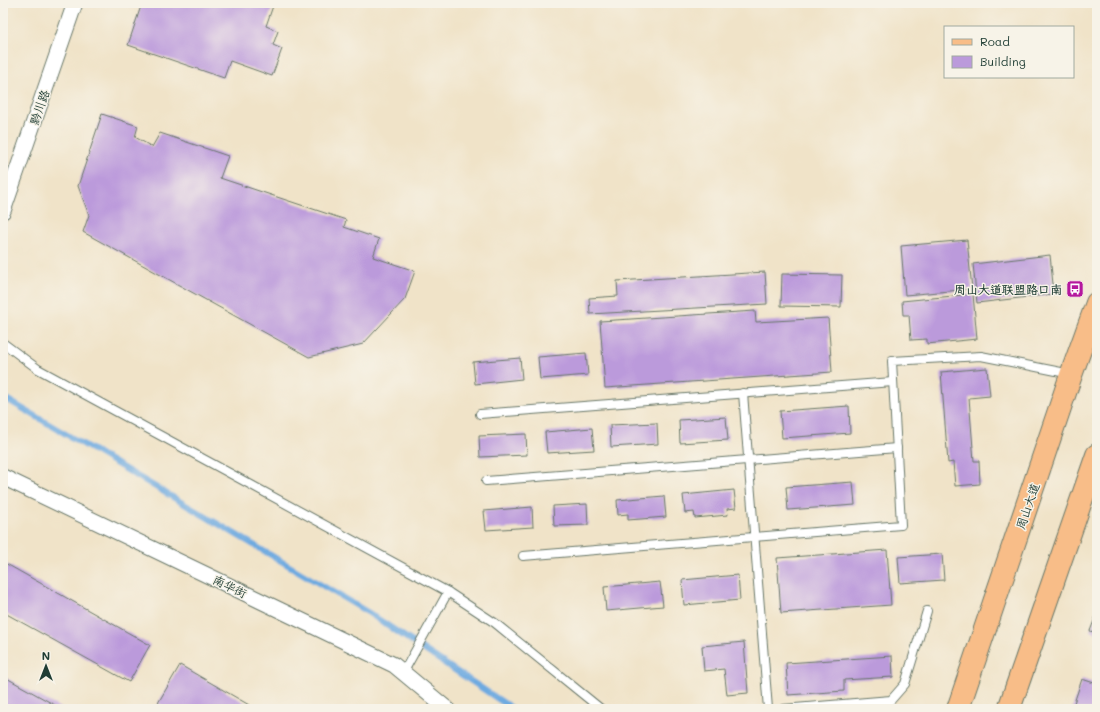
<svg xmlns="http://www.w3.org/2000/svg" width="1100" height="712" font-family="Mali,'LXGW WenKai TC',sans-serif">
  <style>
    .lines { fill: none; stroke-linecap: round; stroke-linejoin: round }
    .stream { stroke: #6eaae0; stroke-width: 6 }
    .building { fill: #bb9adb }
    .service-casing { stroke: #687768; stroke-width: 10 }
    .minor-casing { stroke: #687768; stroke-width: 17 }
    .primary-casing { stroke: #687768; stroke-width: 24 }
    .service { stroke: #fff; stroke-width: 8 }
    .minor { stroke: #fff; stroke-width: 15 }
    .primary { stroke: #f8bd88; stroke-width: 22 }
    .labels { text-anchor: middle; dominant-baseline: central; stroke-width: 3; stroke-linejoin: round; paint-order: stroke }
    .street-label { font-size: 12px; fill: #1f3d34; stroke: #f7f3e8 }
    .poi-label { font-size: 12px; font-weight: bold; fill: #1f3d34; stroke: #f7f3e8; text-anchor: end }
  </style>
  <rect width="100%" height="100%" fill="#f7f3e8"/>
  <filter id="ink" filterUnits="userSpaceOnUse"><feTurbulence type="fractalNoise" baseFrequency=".025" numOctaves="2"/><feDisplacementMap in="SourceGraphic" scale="8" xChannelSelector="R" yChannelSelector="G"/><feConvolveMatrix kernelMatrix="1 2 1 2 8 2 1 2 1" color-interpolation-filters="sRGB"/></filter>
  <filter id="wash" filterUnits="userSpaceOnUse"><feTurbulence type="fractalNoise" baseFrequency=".012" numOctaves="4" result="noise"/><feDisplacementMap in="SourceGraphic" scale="16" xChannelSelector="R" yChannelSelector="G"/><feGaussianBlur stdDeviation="0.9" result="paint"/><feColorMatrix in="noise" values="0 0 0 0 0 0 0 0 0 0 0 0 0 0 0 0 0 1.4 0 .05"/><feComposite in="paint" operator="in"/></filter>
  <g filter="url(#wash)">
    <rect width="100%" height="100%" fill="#f0e3c8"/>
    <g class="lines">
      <polyline class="stream" points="3,397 369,613 513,709"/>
    </g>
    <g id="blocks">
      <g class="building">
        <polygon points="142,3 274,3 266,26 278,31 273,45 282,49 272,76 230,61 224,78 128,45"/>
        <polygon points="102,114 138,126 135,137 152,147 160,133 228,156 220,178 346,220 344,227 379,239 373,257 415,271 405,299 363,344 309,357 83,232 89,215 78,186"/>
        <polygon points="967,240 972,289 905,295 901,246"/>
        <polygon points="1050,255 1054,294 977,303 973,264"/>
        <polygon points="765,272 767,304 590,314 589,298 618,296 617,281"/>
        <polygon points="782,274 842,275 841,307 781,306"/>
        <polygon points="973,294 977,339 927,344 927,339 911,340 909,315 903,315 902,301"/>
        <polygon points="755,311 756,322 828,318 832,372 605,388 600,321"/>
        <polygon points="586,353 588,375 540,379 538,357"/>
        <polygon points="520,358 522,379 475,384 473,362"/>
        <polygon points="987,368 990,396 969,398 974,461 979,461 980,484 955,486 953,462 948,463 941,372"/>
        <polygon points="849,406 850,433 782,438 780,411"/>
        <polygon points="726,417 728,440 680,443 679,420"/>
        <polygon points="657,423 658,444 611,447 610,425"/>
        <polygon points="592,428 594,450 547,453 545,432"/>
        <polygon points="526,434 527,455 480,457 479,436"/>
        <polygon points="853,482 855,505 788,510 786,487"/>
        <polygon points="734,490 736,508 727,509 728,515 695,518 694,512 685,513 683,495"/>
        <polygon points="664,496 666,517 628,520 628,514 618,515 617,500"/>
        <polygon points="587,504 588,525 554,526 553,506"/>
        <polygon points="532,507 533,527 486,530 484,511"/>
        <polygon points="887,550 891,605 781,613 777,558"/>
        <polygon points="942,554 944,580 900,583 898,557"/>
        <polygon points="3,562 150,645 129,682 3,612"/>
        <polygon points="738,575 740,600 684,605 682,580"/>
        <polygon points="660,582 663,606 606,611 604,587"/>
        <polygon points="1097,613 1097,633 1090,631"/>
        <polygon points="744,642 748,693 727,695 724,669 704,671 702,646"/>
        <polygon points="892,656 893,677 844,680 844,691 788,695 786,663"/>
        <polygon points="180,665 256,709 168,709 158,703"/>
        <polygon points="3,676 62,709 3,709"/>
        <polygon points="1082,679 1097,684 1097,709 1072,709"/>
      </g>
    </g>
  </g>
  <g filter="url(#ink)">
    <use href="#blocks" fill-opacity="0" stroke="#687768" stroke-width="1"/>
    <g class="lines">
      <defs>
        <g id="service">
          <polyline points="3,343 38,369 448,592 495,623 601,709"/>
          <polyline points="743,393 768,709"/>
          <polyline points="480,414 893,382"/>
          <polyline points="486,481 897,448"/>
          <polyline points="523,556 901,525 892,361 981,356 1071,374"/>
          <polyline points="403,673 448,592"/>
          <polyline points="783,709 891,700 905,684 927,611"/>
        </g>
        <g id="minor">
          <polyline points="3,211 75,3"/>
          <polyline points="3,477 394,665 447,709"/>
        </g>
        <g id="primary">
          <polyline points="958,709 1071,375 1097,303"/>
          <polyline points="1009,709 1097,455"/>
        </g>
      </defs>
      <use href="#service" class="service-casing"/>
      <use href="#minor" class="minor-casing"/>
      <use href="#primary" class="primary-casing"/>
      <use href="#service" class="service"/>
      <use href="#minor" class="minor"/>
      <use href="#primary" class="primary"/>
    </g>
  </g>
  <defs>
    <symbol id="bus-square" viewBox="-11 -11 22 22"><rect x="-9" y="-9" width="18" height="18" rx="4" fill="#b5179e" stroke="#f7f3e8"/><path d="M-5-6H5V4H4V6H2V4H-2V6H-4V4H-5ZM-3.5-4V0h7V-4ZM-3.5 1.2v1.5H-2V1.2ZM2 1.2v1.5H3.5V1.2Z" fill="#fff"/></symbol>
  </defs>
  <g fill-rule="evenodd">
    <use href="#bus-square" x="1065" y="279" width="20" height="20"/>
  </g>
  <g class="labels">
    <g class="street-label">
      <text transform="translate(39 107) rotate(-71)">黔川路</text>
      <text transform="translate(1027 506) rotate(-71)">周山大道</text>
      <text transform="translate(230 586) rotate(26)">南华街</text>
    </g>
    <g class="poi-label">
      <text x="1062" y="289">周山大道联盟路口南</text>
    </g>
  </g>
  <rect width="1100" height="712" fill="none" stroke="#f7f3e8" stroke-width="16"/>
  <rect x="944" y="26" width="130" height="52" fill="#f7f3e8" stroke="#a1aaa0"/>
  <rect x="952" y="39" width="20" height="6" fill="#f8bd88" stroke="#a1aaa0"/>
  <text x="980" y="46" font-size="12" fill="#1f3d34">Road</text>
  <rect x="952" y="56" width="20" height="12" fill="#bb9adb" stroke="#a1aaa0"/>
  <text x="980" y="66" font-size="12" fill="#1f3d34">Building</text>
  <g transform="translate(46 666)" stroke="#f7f3e8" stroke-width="3" paint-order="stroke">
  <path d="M0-3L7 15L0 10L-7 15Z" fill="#1f3d34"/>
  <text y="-6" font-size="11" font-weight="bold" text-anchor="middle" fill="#1f3d34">N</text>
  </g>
</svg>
